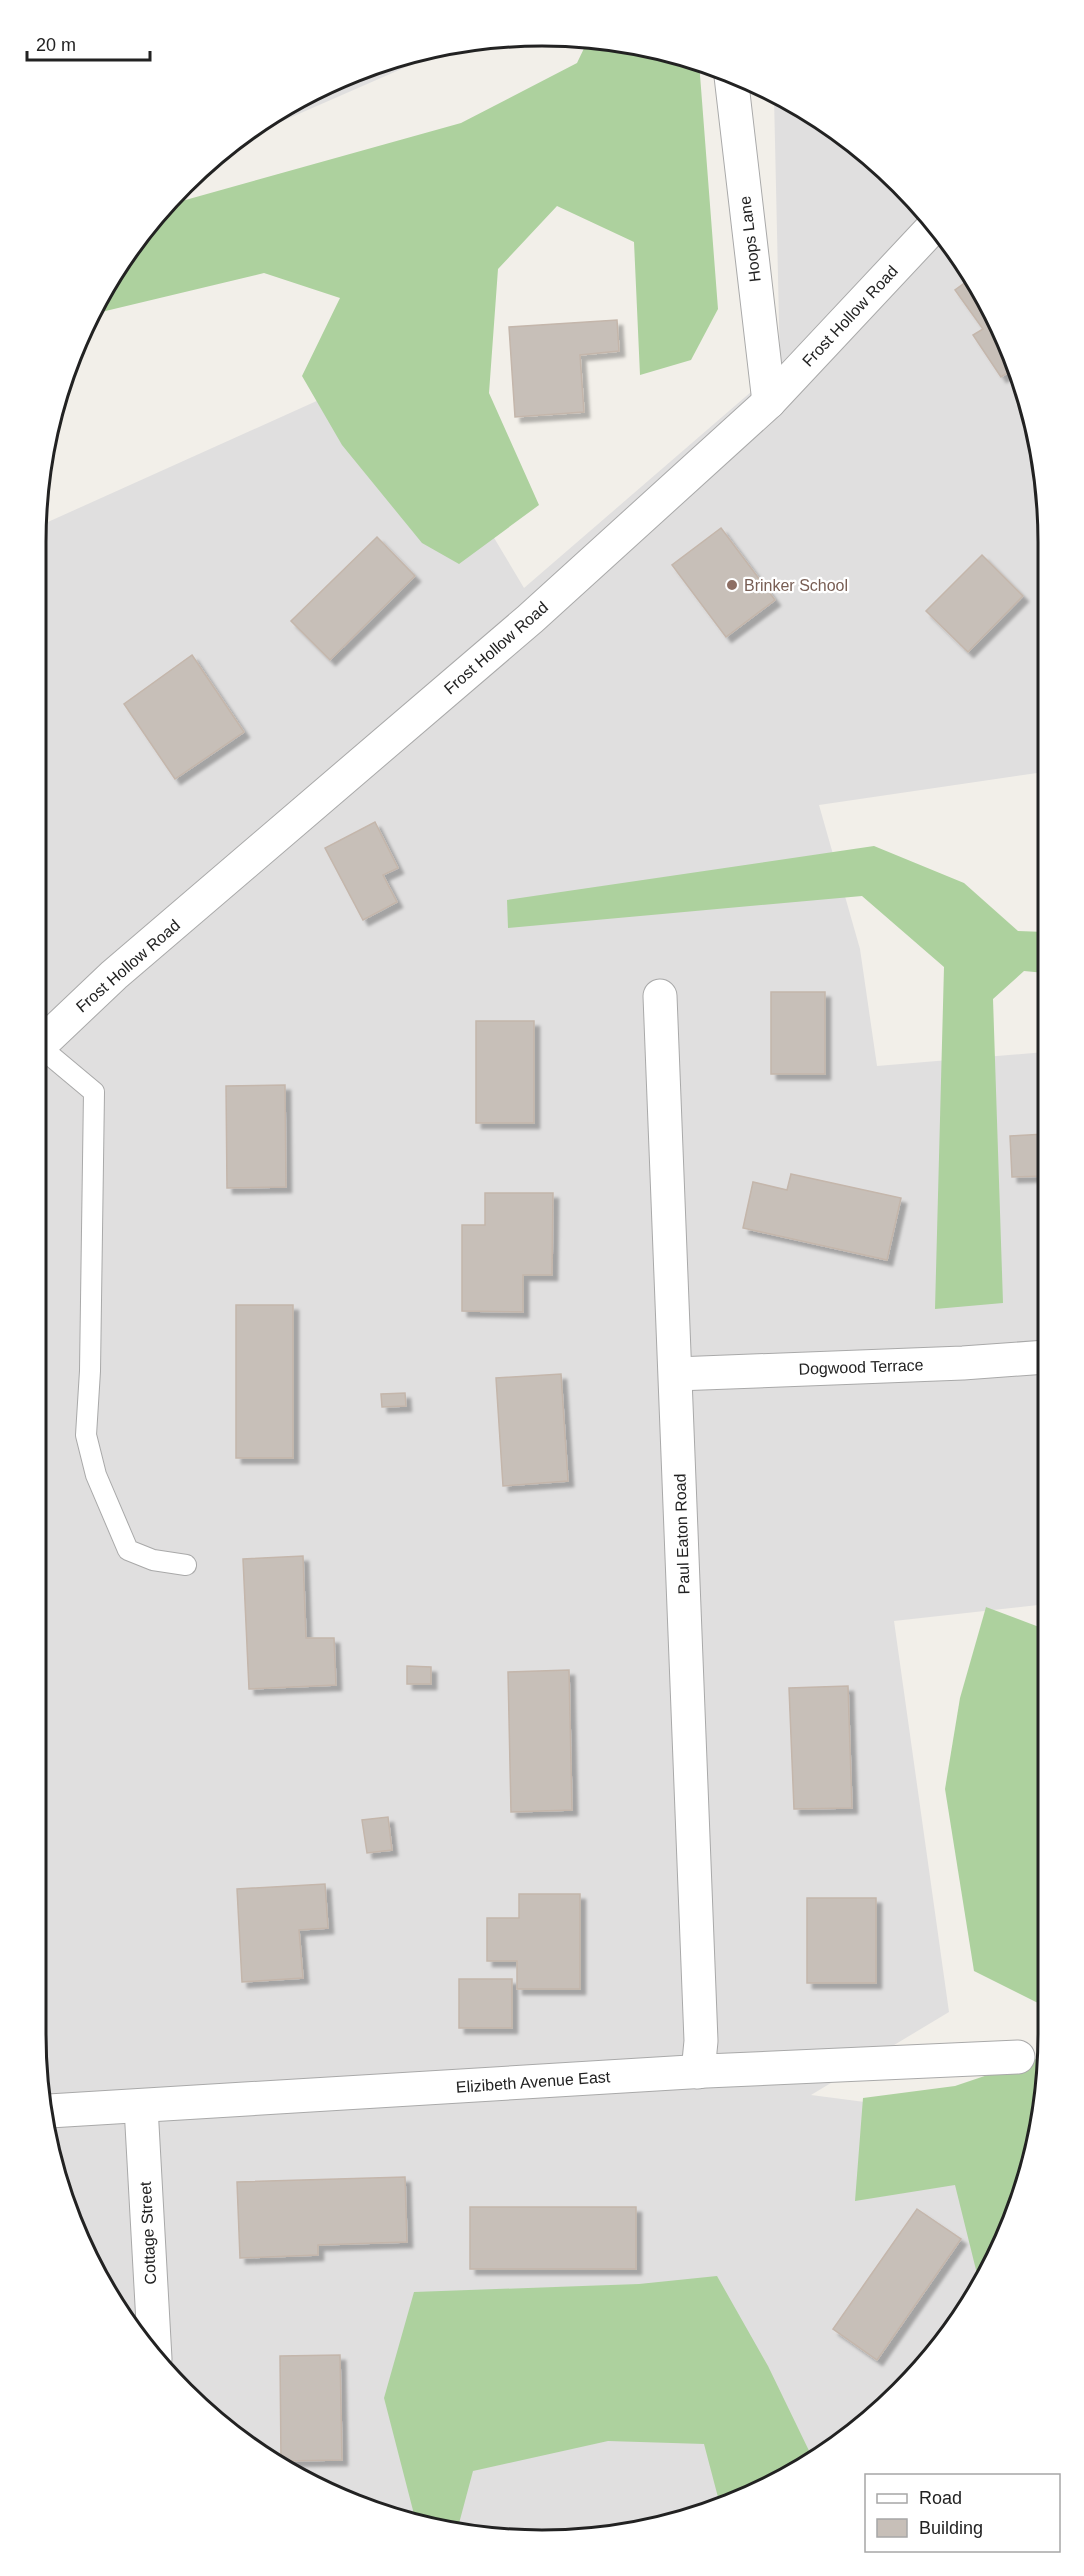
<svg xmlns="http://www.w3.org/2000/svg" width="1084" height="2576" font-family="Arial,sans-serif">
  <style>
    .residential { fill: #e0dfdf }
    .forest { fill: #add19e }
    .building { fill: #c7bfb8; stroke: #c4b6ab; stroke-width: 1.5; filter: url(#shadow) }
    .lines { fill: none; stroke-linecap: round; stroke-linejoin: round }
    .service-casing { stroke: #a9a9a9; stroke-width: 22 }
    .minor-casing { stroke: #a9a9a9; stroke-width: 35 }
    .service { stroke: #fff; stroke-width: 20 }
    .minor { stroke: #fff; stroke-width: 33 }
    .education-dot { fill: #8d6e63; stroke: #fff; stroke-width: 2 }
    .labels { text-anchor: middle; dominant-baseline: central; stroke-width: 4.5; stroke-linejoin: round; paint-order: stroke }
    .street-label { font-size: 16px; fill: #222; stroke: #fff }
    .education-label { font-size: 16px; fill: #785e54; stroke: #fff; text-anchor: start }
    .rim { fill: none; stroke: #222; stroke-width: 3 }
  </style>
  <defs>
    <filter id="shadow"><feDropShadow dx="5.5" dy="5.5" stdDeviation="1.5" flood-color="#0004"/></filter>
  </defs>
  <rect width="100%" height="100%" fill="#f2efe9"/>
  <g class="residential">
    <polygon points="454,46 230,144 318,88 411,53"/>
    <polygon points="774,97 823,121 923,209 996,319 1044,476 1044,772 819,805 860,949 877,1066 1045,1052 1047,1604 894,1621 949,2012 811,2095 1025,2123 1003,2230 943,2342 876,2414 795,2472 641,2530 476,2536 380,2513 289,2472 161,2367 104,2287 63,2197 36,2034 36,542 39,526 392,367 524,588 780,367"/>
  </g>
  <g class="forest">
    <polygon points="588,40 608,40 699,62 718,309 691,360 640,375 634,242 557,206 498,269 489,393 539,505 459,564 422,543 342,445 302,376 340,298 264,273 93,314 104,289 164,206 461,123 577,63"/>
    <polygon points="874,846 964,883 1018,931 1045,932 1045,973 1024,971 993,999 1003,1303 935,1309 944,967 862,896 508,928 507,900"/>
    <polygon points="986,1607 1047,1630 1048,2008 974,1971 945,1789 960,1698"/>
    <polygon points="1044,2056 1021,2196 978,2278 955,2185 855,2201 863,2098 955,2086"/>
    <polygon points="717,2276 768,2366 813,2459 795,2472 719,2501 704,2444 608,2441 473,2471 457,2531 416,2522 384,2398 414,2292 639,2284"/>
  </g>
  <g class="building">
    <polygon points="970,279 996,319 1012,370 1001,377 973,335 983,329 955,290"/>
    <polygon points="617,320 619,351 580,355 584,412 515,417 509,327"/>
    <polygon points="721,528 775,600 726,637 672,565"/>
    <polygon points="377,537 415,576 330,660 291,621"/>
    <polygon points="982,555 1023,596 968,652 926,611"/>
    <polygon points="192,655 244,732 175,779 124,704"/>
    <polygon points="375,822 398,868 383,875 397,902 363,920 325,848"/>
    <rect x="771" y="992" width="54" height="82"/>
    <rect x="476" y="1021" width="58" height="102"/>
    <polygon points="285,1085 286,1187 227,1188 226,1086"/>
    <polygon points="1045,1134 1046,1176 1012,1177 1010,1136"/>
    <polygon points="791,1174 901,1198 887,1260 743,1228 753,1182 787,1190"/>
    <polygon points="485,1193 553,1193 552,1275 523,1275 523,1312 462,1311 462,1225 485,1225"/>
    <rect x="236" y="1305" width="57" height="153"/>
    <polygon points="561,1374 568,1481 503,1486 496,1378"/>
    <polygon points="405,1393 406,1406 382,1407 381,1394"/>
    <polygon points="303,1556 306,1638 334,1638 336,1685 249,1689 243,1559"/>
    <polygon points="407,1666 431,1667 431,1684 407,1684"/>
    <polygon points="569,1670 572,1810 511,1812 508,1672"/>
    <polygon points="848,1686 852,1808 794,1809 789,1688"/>
    <polygon points="388,1817 392,1850 367,1853 362,1820"/>
    <polygon points="325,1884 328,1928 299,1930 303,1978 242,1982 237,1889"/>
    <polygon points="519,1894 580,1894 580,1989 517,1989 517,1961 487,1961 487,1918 519,1918"/>
    <rect x="807" y="1898" width="69" height="85"/>
    <rect x="459" y="1979" width="53" height="49"/>
    <polygon points="405,2177 407,2242 318,2245 318,2255 240,2258 237,2182"/>
    <rect x="470" y="2207" width="166" height="62"/>
    <polygon points="917,2209 961,2239 877,2360 833,2329"/>
    <polygon points="340,2355 342,2460 281,2461 280,2356"/>
  </g>
  <g class="lines">
    <defs>
      <polyline id="service" points="39,1046 94,1092 90,1371 86,1435 96,1475 128,1550 153,1560 186,1565"/>
      <g id="minor">
        <polyline points="731,76 769,402"/>
        <polyline points="660,996 701,2041 698,2072"/>
        <polyline points="36,1049 114,975 530,619 769,402 934,226"/>
        <polyline points="676,1374 963,1363 1046,1357"/>
        <polyline points="141,2107 155,2359"/>
        <polyline points="49,2111 706,2071 1018,2057"/>
      </g>
    </defs>
    <use href="#service" class="service-casing"/>
    <use href="#minor" class="minor-casing"/>
    <use href="#service" class="service"/>
    <use href="#minor" class="minor"/>
  </g>
  <circle class="education-dot" cx="732" cy="585" r="6"/>
  <g class="labels">
    <g class="street-label">
      <text transform="translate(750 239) rotate(-97)">Hoops Lane</text>
      <text transform="translate(850 316) rotate(-47)">Frost Hollow Road</text>
      <text transform="translate(496 648) rotate(-41)">Frost Hollow Road</text>
      <text transform="translate(128 966) rotate(-41)">Frost Hollow Road</text>
      <text transform="translate(861 1367) rotate(-2)">Dogwood Terrace</text>
      <text transform="translate(682 1534) rotate(-92)">Paul Eaton Road</text>
      <text transform="translate(533 2082) rotate(-4)">Elizibeth Avenue East</text>
      <text transform="translate(148 2233) rotate(-93)">Cottage Street</text>
    </g>
    <g class="education-label">
      <text x="744" y="585">Brinker School</text>
    </g>
  </g>
  <path d="M0 0H1084V2576H0ZM542 46H542A496 496 0 0 1 1038 542V2034A496 496 0 0 1 542 2530H542A496 496 0 0 1 46 2034V542A496 496 0 0 1 542 46Z" fill="#fff" fill-rule="evenodd"/>
  <path class="rim" d="M542 46H542A496 496 0 0 1 1038 542V2034A496 496 0 0 1 542 2530H542A496 496 0 0 1 46 2034V542A496 496 0 0 1 542 46Z"/>
  <rect x="865" y="2474" width="195" height="78" fill="#ffffff" stroke="#a7a7a7" stroke-width="1.5"/>
  <rect x="877" y="2494" width="30" height="9" fill="#ffffff" stroke="#a7a7a7" stroke-width="1.5"/>
  <text x="919" y="2504" font-size="18" fill="#222222">Road</text>
  <rect x="877" y="2519" width="30" height="18" fill="#c7bfb8" stroke="#a7a7a7" stroke-width="1.5"/>
  <text x="919" y="2534" font-size="18" fill="#222222">Building</text>
  <path d="M27 51v9h123v-9" fill="none" stroke="#222222" stroke-width="3"/>
  <text x="36" y="51" font-size="18" fill="#222222" stroke="#ffffff" stroke-width="4.5" paint-order="stroke">20 m</text>
</svg>
